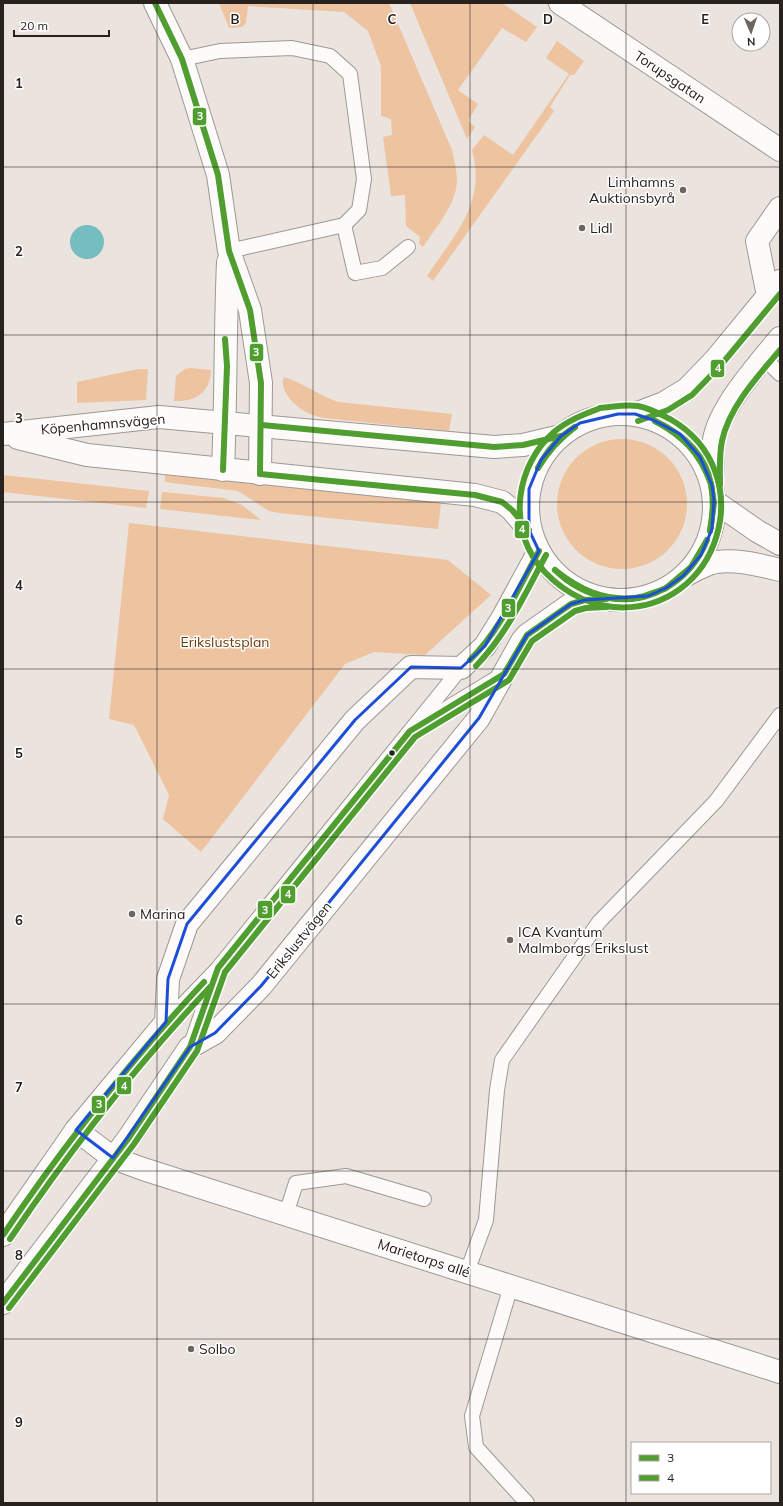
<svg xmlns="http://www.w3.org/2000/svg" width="783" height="1506" font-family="Mulish,sans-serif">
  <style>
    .green { fill: #eec3a0 }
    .water { fill: #75bdbe }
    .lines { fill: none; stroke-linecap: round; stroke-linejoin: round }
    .lane-casing { stroke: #9d9894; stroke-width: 16 }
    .street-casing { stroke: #9d9894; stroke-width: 24 }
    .secondary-casing { stroke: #9d9894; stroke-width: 24 }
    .lane { stroke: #fcfbfa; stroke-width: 14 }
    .street { stroke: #fcfbfa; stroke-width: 22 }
    .secondary { stroke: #fcfbfa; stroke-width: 22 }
    .bus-1-casing { stroke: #fff; stroke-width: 9 }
    .bus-2-casing { stroke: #fff; stroke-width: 9 }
    .bus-1 { stroke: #509e2f; stroke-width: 6 }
    .bus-2 { stroke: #509e2f; stroke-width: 6 }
    .marked { fill: none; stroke: #1d4ed8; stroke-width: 3; stroke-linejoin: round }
    .grid { fill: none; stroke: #27221e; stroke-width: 1; stroke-opacity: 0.55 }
    .poi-dot { fill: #6c6661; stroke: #fff; stroke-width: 1.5 }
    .bus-dot { fill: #27221e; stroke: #fff; stroke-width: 1.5 }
    .labels { text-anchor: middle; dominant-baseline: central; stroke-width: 3; stroke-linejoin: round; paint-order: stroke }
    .street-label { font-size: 14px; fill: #27221e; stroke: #fff }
    .poi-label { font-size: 14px; fill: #27221e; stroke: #fff; text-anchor: start }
    .park-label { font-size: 14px; fill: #6c3b0a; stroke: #fff }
    .grid-label { font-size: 13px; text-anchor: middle; font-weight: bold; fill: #27221e; stroke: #fff; stroke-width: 3; stroke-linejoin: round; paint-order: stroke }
    .line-badge { stroke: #fff; stroke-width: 1.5 }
    .badge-label { font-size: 11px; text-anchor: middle; font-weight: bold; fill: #fff }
  </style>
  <rect width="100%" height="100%" fill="#ebe3de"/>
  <g class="green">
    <path d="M219,3H389L452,150C454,160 457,170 457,181C456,205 436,227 423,247L419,244L420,237L406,226L405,195L391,196L383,137L392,135L391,119L381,116V66L368,31L344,12L248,6L246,23L242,27L229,28Z"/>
    <polygon points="410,3 502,3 537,27 526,42 502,28 458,90 478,104 468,121 475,127 467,139"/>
    <path d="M557,41L584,61L574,75H570L550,107L554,111L433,281L427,276C454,235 487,203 472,150L484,135L513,155L569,74L546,58Z"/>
    <path d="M190,368L211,370C210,393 195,402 174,401L176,376L185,369Z"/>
    <polygon points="138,369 148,369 146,400 77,403 77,382"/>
    <path d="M284,377C304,383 319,396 339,402L452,414L449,431L324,418C319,417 312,415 306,412C296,407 278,390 284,377Z"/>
    <circle cx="622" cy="504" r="65"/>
    <polygon points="3,475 149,491 146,508 3,492"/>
    <polygon points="165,475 441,503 438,529 279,513 269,511 238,491 165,482"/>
    <polygon points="162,492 224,498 242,505 261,520 160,509"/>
    <polygon points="129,523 448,560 491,595 425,655 374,652 345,664 201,852 163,819 169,795 134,725 109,719"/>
  </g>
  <circle class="water" cx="87" cy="242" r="17"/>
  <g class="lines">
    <defs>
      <g id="lane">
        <polyline points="182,59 220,51 292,48 330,56 350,74 364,179 359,210 344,225 229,251"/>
        <polyline points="344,225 355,273 382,268 408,247"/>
        <polyline points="763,357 780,374"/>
        <polyline points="419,725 500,676"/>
        <polyline points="166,1022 218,968 461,668"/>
        <polyline points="190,1047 216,972"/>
        <polyline points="286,1214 296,1183 346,1176 424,1199"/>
        <polyline points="467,1272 486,1220 497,1090 502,1060 599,922 716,801 780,715"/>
        <polyline points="511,1286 472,1416 476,1447 527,1503"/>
      </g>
      <g id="street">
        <polyline points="560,3 780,150"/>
        <polyline points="768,296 757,241 780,208"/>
        <polyline points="76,1130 113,1158 143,1169 780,1372"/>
      </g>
      <g id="secondary">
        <polyline points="155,3 182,59 218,175 229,251 250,310 261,383 260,474"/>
        <polyline points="635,414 664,403 687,389 715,360 780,281"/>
        <circle cx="621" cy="507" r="93"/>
        <polyline points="3,434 159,417 494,447 523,445 561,436"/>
        <polyline points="18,438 87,455 475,495 502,502 512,510 529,530"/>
        <path d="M223,470C226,401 225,331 228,262"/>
        <path d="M712,479C713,466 712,453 714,440C719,408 760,362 780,338"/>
        <polyline points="714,501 757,531 780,544"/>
        <path d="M686,575C693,571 701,567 709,564C728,557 761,565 780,570"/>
        <polyline points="3,1235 76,1130 166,1022 168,979 187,924 355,720 411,667 461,668 485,646 503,617 539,551"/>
        <polyline points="3,1303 128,1139 190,1047 215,1033 261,986 479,718 522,641 527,635 571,604 585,600 607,599"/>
      </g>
    </defs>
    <use href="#lane" class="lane-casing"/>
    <use href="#street" class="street-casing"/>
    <use href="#secondary" class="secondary-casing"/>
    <use href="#lane" class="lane"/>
    <use href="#street" class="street"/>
    <use href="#secondary" class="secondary"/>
    <defs>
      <g id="bus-1">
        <polyline points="155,3 182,59 218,175 229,251 250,310 261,383 260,474"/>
        <path d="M655,421C681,433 705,453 711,484"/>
        <path d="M655,421C683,436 700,453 711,484"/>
        <polyline points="262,425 494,447 523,445 561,436"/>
        <path d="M538,468C547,450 558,437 575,427"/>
        <path d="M538,468C548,451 559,439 575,427"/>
        <polyline points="223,470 227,366 225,339"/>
        <polyline points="260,474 475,495 502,502 512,510 529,530"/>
        <path d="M710,531C713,515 714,500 711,484"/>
        <polyline points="710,531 714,503 711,484"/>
        <path d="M555,570C579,589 603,601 635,598C644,597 655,592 664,589"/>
        <path d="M555,570C583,598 628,609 664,589"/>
        <polyline points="666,588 691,567 707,540"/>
        <path d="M666,588C685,577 699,560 707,540"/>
        <path d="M470,660C501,629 518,589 539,551"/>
        <path d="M3,1235C64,1145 130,1061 204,982"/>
        <polyline points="3,1303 128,1139 190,1047 218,968 410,731 504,674 527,635 571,604 585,600 607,599"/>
      </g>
      <g id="bus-2">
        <path d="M598,409C582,415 567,421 554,432C516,465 508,525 538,564C556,587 583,604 613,607C720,616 763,472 670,419C660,414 649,408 638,406C625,404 613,407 600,408"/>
        <polyline points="638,421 668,410 692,395 721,365 780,294"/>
        <path d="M720,485C720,471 719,455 722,441C729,407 758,376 780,350"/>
        <path d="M476,666C507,634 525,594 546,555"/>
        <path d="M10,1239C70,1150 136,1066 210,987"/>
        <polyline points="9,1308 134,1144 197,1051 225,972 415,737 509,680 532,641 575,611 586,608 607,607"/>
      </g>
    </defs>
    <use href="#bus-1" class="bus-1-casing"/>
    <use href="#bus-2" class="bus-2-casing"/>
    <use href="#bus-1" class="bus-1"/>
    <use href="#bus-2" class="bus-2"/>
  </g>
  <path class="marked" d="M618,414H635L653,420L680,434L700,457L712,485L714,501L712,529L701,555L683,576L666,588L648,596L585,600L571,604L527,635L479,718L261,986L215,1033L190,1047L113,1158L76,1130L166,1022L168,979L187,924L355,720L411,667L461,668L485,646L539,551L529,530V489L541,460L561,436L580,423Z"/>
  <path class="grid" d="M157,3V1503M313,3V1503M470,3V1503M626,3V1503M3,167H780M3,335H780M3,502H780M3,669H780M3,837H780M3,1004H780M3,1171H780M3,1339H780"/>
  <g class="poi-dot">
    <circle cx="683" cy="190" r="4"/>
    <circle cx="582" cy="228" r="4"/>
    <circle cx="132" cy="914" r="4"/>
    <circle cx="510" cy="940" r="4"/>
    <circle cx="191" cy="1349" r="4"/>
  </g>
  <circle class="bus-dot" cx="392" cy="753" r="3.5"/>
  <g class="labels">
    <g class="street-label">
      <text transform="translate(670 77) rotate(34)">Torupsgatan</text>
      <text transform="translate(103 424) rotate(-5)">Köpenhamnsvägen</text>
      <text transform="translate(299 940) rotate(-51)">Erikslustvägen</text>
      <text transform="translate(424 1258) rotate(18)">Marietorps allé</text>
    </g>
    <g class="poi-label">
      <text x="675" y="182" text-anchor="end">Limhamns<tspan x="675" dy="16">Auktionsbyrå</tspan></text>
      <text x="590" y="228">Lidl</text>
      <text x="140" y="914">Marina</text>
      <text x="518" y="932">ICA Kvantum<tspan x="518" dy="16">Malmborgs Erikslust</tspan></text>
      <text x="199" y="1349">Solbo</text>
    </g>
    <g class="park-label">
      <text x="225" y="642">Erikslustsplan</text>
    </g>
  </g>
  <g class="grid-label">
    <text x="235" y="24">B</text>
    <text x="392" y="24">C</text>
    <text x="548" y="24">D</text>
    <text x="705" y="24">E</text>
    <text x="19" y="88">1</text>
    <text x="19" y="256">2</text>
    <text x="19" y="423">3</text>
    <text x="19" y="590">4</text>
    <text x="19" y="758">5</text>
    <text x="19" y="925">6</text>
    <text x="19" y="1092">7</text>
    <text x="19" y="1260">8</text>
    <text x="19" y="1427">9</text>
  </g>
  <g class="line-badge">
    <rect x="192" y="107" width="15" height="19" rx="4" fill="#509e2f"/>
    <rect x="249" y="343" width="15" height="19" rx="4" fill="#509e2f"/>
    <rect x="710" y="359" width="15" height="19" rx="4" fill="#509e2f"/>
    <rect x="514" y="520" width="16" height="19" rx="4" fill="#509e2f"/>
    <rect x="501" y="598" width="15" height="20" rx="4" fill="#509e2f"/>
    <rect x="280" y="885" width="16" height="19" rx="4" fill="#509e2f"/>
    <rect x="257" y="900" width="16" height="19" rx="4" fill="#509e2f"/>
    <rect x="116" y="1076" width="16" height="19" rx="4" fill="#509e2f"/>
    <rect x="91" y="1095" width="15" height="19" rx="4" fill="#509e2f"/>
  </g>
  <g class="badge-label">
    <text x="200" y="120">3</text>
    <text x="256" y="356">3</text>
    <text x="718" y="372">4</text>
    <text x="522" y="533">4</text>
    <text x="508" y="612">3</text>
    <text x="288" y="898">4</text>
    <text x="265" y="914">3</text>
    <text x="124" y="1090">4</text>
    <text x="99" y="1108">3</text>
  </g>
  <rect width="783" height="1506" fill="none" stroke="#27221e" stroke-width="8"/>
  <rect x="631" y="1442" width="140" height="52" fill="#ffffff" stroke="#a9a7a5"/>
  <rect x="639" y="1455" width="20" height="6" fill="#509e2f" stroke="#a9a7a5"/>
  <text x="667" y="1462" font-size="12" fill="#27221e">3</text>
  <rect x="639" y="1475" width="20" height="6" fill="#509e2f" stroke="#a9a7a5"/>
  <text x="667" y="1482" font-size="12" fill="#27221e">4</text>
  <g transform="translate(751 32) rotate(178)"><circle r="19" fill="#ffffff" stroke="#a9a7a5"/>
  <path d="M0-3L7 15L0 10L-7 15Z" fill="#6c6661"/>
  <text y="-6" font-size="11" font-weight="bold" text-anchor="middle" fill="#27221e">N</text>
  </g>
  <path d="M14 30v6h95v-6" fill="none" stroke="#27221e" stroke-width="2"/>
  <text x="20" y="30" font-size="12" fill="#27221e" stroke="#ffffff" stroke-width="3" paint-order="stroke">20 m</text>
</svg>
